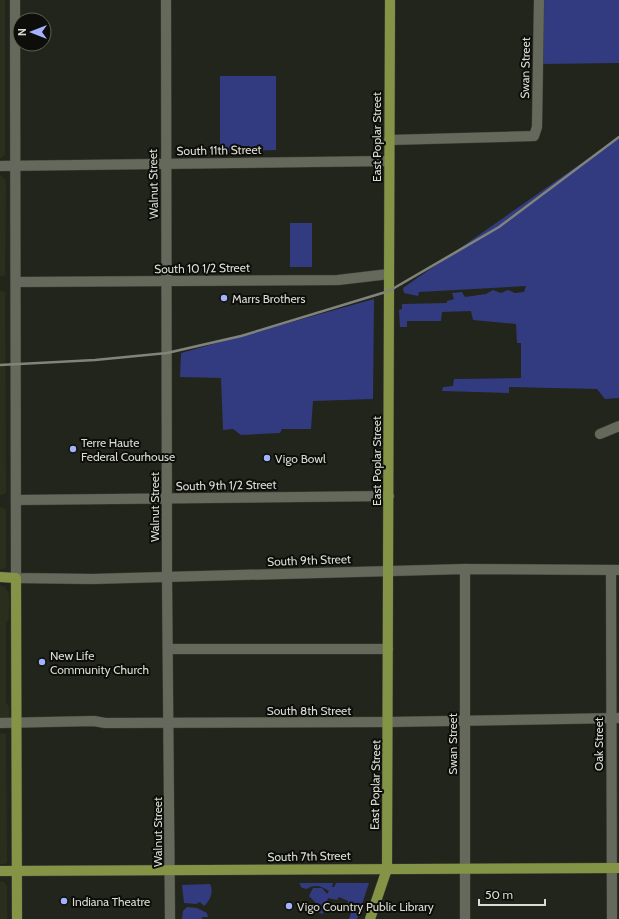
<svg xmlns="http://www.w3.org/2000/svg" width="619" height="919" font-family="Cabin,sans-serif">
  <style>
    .built { fill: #2a2e1d }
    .green { fill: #323b7f }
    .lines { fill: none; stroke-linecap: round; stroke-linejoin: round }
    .minor-casing { stroke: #3d3f37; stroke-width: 11 }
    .major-casing { stroke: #3d3f37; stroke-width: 11 }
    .minor { stroke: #65695c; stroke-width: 10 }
    .major { stroke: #849446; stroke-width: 10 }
    .rail { stroke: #81847b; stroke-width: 2.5 }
    .poi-dot { fill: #a2b2fd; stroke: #0d0e09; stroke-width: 1.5 }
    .labels { text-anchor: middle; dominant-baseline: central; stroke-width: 4; stroke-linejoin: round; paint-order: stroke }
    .street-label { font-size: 12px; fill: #d9dbd4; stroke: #0d0e09 }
    .poi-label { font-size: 12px; fill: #d9dbd4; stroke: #0d0e09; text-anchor: start }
  </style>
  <rect width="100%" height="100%" fill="#22251b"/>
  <g class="built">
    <polygon points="0,0 5,0 5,155 0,159"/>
    <polygon points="0,174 6,181 5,275 2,276 0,276"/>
    <polygon points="0,291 5,292 6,493 2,495 0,495"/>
    <polygon points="0,507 6,509 6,566 4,569 0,569"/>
    <polygon points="0,585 5,587 9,594 9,618 6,623 6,703 9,707 9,717 0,720"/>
    <polygon points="0,733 6,734 7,862 5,864 0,864"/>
    <polygon points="0,881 4,882 7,886 7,919 0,919"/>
  </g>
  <g class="green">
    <polygon points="543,0 619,0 619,63 542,64"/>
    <polygon points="220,76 276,76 276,150 220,151"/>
    <polygon points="619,137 619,398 605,399 597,389 509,387 509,393 442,391 443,387 453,386 454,379 521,378 521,343 517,343 516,324 473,320 471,311 442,312 441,321 407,321 407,327 400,327 399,310 402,309 402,304 447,303 447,301 454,299 452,293 462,292 465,297 486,294 493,290 501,293 508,290 515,293 524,292 526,286 419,292 418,296 404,293 403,288"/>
    <rect x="290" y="223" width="22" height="44"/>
    <polygon points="374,299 373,399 313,401 311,429 282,429 280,433 241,435 233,429 223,430 221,378 180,377 181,353"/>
    <path d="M299,883H333L332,887H334L336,883H369L357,919H349L353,907L348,904V901L339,897L337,900L328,898L323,914L319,913L320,907L309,896L313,888H322L327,894L329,891C320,886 314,884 307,889L302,888Z"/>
    <path d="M210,884C214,892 210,901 204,906L200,902L196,904L184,903L182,885Z"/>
    <polygon points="187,907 197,908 207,913 208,917 202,917 202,919 182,919 183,911"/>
  </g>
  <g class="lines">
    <defs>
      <g id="minor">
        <polyline points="15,0 16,578 92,579 465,569 619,570"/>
        <polyline points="166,0 167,577 170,919"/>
        <polyline points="389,140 534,136 537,127 539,0"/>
        <polyline points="0,166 389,161"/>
        <polyline points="16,282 338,280 389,274"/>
        <polyline points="600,434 619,426"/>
        <polyline points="16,500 389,496"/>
        <polyline points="465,569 465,919"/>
        <polyline points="611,570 612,919"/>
        <polyline points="168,649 388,649"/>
        <polyline points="0,723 94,721 105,723 389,722 619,718"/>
      </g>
      <g id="major">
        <polyline points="0,577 16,578 17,919"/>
        <polyline points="0,871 619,868"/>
        <polyline points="370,919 387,869 390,0"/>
      </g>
    </defs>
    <use href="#minor" class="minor-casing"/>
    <use href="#major" class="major-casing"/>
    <use href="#minor" class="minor"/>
    <use href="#major" class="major"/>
    <polyline class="rail" points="0,365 95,360 167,353 241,336 389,291 499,227 619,137"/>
  </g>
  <g class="poi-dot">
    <circle cx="224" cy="298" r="4"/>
    <circle cx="73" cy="449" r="4"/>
    <circle cx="267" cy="458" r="4"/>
    <circle cx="42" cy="662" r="4"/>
    <circle cx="64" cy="901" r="4"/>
    <circle cx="289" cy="906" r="4"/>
  </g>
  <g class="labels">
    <g class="street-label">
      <text transform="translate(525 68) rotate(-89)">Swan Street</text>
      <text transform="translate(376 137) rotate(-90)">East Poplar Street</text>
      <text transform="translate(219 150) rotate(-1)">South 11th Street</text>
      <text transform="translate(153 184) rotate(-91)">Walnut Street</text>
      <text transform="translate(202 268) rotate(-1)">South 10 1/2 Street</text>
      <text transform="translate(376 461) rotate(-90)">East Poplar Street</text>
      <text transform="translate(226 485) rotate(-1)">South 9th 1/2 Street</text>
      <text transform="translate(154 507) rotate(-90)">Walnut Street</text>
      <text transform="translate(309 560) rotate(-2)">South 9th Street</text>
      <text x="309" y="710">South 8th Street</text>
      <text transform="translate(452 744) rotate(-90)">Swan Street</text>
      <text transform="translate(598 744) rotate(-90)">Oak Street</text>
      <text transform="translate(375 785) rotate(-89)">East Poplar Street</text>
      <text transform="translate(157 832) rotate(-90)">Walnut Street</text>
      <text transform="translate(309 856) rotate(-1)">South 7th Street</text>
    </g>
    <g class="poi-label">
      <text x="232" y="298">Marrs Brothers</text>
      <text x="81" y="442">Terre Haute<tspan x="81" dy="14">Federal Courhouse</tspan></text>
      <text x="275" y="458">Vigo Bowl</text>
      <text x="50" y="655">New Life<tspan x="50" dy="14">Community Church</tspan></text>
      <text x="72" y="901">Indiana Theatre</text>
      <text x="297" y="906">Vigo Country Public Library</text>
    </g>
  </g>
  <g transform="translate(32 32) rotate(270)"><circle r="19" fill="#0d0e09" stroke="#5f605a"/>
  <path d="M0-3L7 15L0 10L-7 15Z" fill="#a2b2fd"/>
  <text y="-6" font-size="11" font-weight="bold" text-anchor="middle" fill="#d9dbd4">N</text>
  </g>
  <path d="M479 899v6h66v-6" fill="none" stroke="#d9dbd4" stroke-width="2"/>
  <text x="485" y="899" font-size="12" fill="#d9dbd4" stroke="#0d0e09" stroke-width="3" paint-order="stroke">50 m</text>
</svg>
